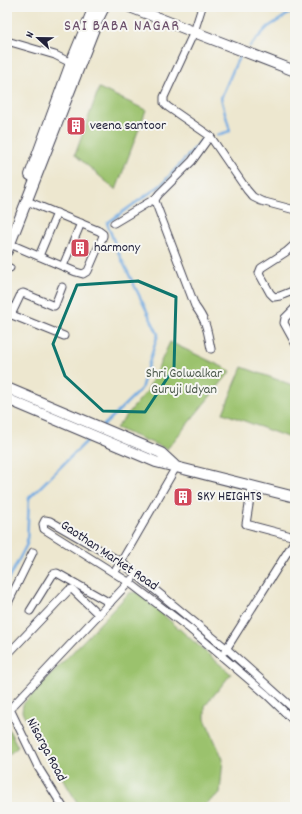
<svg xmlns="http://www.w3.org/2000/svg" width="302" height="814" font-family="Dekko,sans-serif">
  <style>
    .green { fill: #9bc26d; stroke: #5e7254 }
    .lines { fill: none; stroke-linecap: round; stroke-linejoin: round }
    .stream { stroke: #73abe2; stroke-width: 2.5 }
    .street-casing { stroke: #404051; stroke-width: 9 }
    .secondary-casing { stroke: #404051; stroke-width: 12 }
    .street { stroke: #fff; stroke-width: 7 }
    .secondary { stroke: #fff; stroke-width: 10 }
    .marked { fill: none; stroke: #0f766e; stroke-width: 3; stroke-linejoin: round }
    .labels { text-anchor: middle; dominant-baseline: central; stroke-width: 4; stroke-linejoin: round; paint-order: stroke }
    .poi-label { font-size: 14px; fill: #22223b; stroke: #f6f6f2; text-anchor: start }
    .park-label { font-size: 14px; fill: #4c5a4c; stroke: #f6f6f2 }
    .street-label { font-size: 14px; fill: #22223b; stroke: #f6f6f2 }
    .quarter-label { font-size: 16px; letter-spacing: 1px; fill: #6c506b; stroke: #f6f6f2 }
  </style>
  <rect width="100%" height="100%" fill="#f6f6f2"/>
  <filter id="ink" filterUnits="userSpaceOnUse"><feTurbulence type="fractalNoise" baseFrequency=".025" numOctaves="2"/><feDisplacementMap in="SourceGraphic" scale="8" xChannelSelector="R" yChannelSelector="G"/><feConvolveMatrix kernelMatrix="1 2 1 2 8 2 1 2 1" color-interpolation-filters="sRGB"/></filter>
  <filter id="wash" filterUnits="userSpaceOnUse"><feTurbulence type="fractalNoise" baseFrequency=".012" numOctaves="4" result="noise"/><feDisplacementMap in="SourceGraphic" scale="16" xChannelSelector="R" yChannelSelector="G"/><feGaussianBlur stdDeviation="0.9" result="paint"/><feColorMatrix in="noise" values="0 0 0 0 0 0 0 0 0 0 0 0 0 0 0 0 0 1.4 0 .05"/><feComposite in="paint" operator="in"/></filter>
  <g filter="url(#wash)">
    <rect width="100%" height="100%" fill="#ede7cf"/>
    <g class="green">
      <polygon points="99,88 146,110 116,190 75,155"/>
      <polygon points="170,342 231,371 167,449 116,428 147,391"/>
      <polygon points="242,367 295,386 295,440 223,413"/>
      <polygon points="137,592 231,674 205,706 205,719 223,759 220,793 202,807 80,807 22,712 23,704 129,593"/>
      <polygon points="7,726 18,747 7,756"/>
    </g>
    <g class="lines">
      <g class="stream">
        <polyline points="250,46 268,27 295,10"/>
        <polyline points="217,135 230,131 221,98 237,61 240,57"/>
        <polyline points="103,426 141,389 158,334 118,252 107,223 161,185 202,140 204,139"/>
        <polyline points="7,582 27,544 29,498 91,437"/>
      </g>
    </g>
  </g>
  <g filter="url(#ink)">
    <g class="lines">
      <defs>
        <g id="street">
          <path d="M202,7L194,32L164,97V103L168,107L210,136L192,161L159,194L156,198L155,201L195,306C207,322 207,330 211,349"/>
          <polyline points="7,41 55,55 71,63"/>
          <polyline points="210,136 247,190 253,197 261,201 295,210"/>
          <polyline points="114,223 156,198"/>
          <polyline points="10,244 76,272 83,274 88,271 103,236 103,234 99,231 27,201"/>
          <polyline points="295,244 286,252 261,268 259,273 270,293 274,297 280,296 295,290"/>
          <polyline points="39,256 57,213"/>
          <polyline points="63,266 81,223"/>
          <polyline points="7,267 10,268"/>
          <polyline points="295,308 285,318 284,323 295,343"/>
          <polyline points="7,313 64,336"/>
          <polyline points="11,315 21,294 23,293 54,306 55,305 62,287"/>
          <polyline points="252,486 246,524 295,537"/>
          <polyline points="114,573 121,562 176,467"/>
          <polyline points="7,605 33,552"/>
          <polyline points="30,611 53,574 57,573 110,603"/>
          <polyline points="225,651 295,540"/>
          <polyline points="7,655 69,590 72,589 99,615"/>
          <polyline points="7,706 10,709 38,767 63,807"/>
          <polyline points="295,710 227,649 121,562 50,521 45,520 43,524 44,529 130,583 190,629 267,695 295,722"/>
          <polyline points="7,712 132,579"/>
        </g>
        <g id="secondary">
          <polyline points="130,7 194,32 295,71"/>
          <polyline points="30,175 71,63 94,7"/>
          <polyline points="7,251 97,21 104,7"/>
          <polyline points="7,388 161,453 174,465"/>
          <polyline points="7,399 156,462 295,497"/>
        </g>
      </defs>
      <use href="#street" class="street-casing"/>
      <use href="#secondary" class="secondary-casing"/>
      <use href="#street" class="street"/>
      <use href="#secondary" class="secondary"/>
    </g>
  </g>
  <path class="marked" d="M138,281L176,297L174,368L145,412L103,411L65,376L53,344L77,285Z"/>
  <defs>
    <symbol id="building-square" viewBox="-11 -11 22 22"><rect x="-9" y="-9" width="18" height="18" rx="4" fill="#d1495b" stroke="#f6f6f2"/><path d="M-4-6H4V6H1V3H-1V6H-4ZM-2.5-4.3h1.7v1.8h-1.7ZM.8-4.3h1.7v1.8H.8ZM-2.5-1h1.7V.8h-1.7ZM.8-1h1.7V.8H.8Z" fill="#fff"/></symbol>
  </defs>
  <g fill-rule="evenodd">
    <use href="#building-square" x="65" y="115" width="22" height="22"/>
    <use href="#building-square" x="69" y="237" width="22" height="22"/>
    <use href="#building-square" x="172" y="486" width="22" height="22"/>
  </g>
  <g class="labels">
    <g class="poi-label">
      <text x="90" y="126">veena santoor</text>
      <text x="94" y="248">harmony</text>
      <text x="197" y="497">SKY HEIGHTS</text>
    </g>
    <g class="park-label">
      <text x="184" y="374">Shri Golwalkar<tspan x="184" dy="16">Guruji Udyan</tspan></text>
    </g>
    <g class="street-label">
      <text transform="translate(109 556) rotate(34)">Gaothan Market Road</text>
      <text transform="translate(46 750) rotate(62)">Nisarga Road</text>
    </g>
    <g class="quarter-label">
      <text x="122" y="26">SAI BABA NAGAR</text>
    </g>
  </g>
  <rect width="302" height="814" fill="none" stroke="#f6f6f2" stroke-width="24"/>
  <g transform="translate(38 38) rotate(292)" stroke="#f6f6f2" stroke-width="3" paint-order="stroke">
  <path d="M0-3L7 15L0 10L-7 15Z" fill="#22223b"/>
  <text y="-6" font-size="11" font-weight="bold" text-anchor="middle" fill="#22223b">N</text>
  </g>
</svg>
